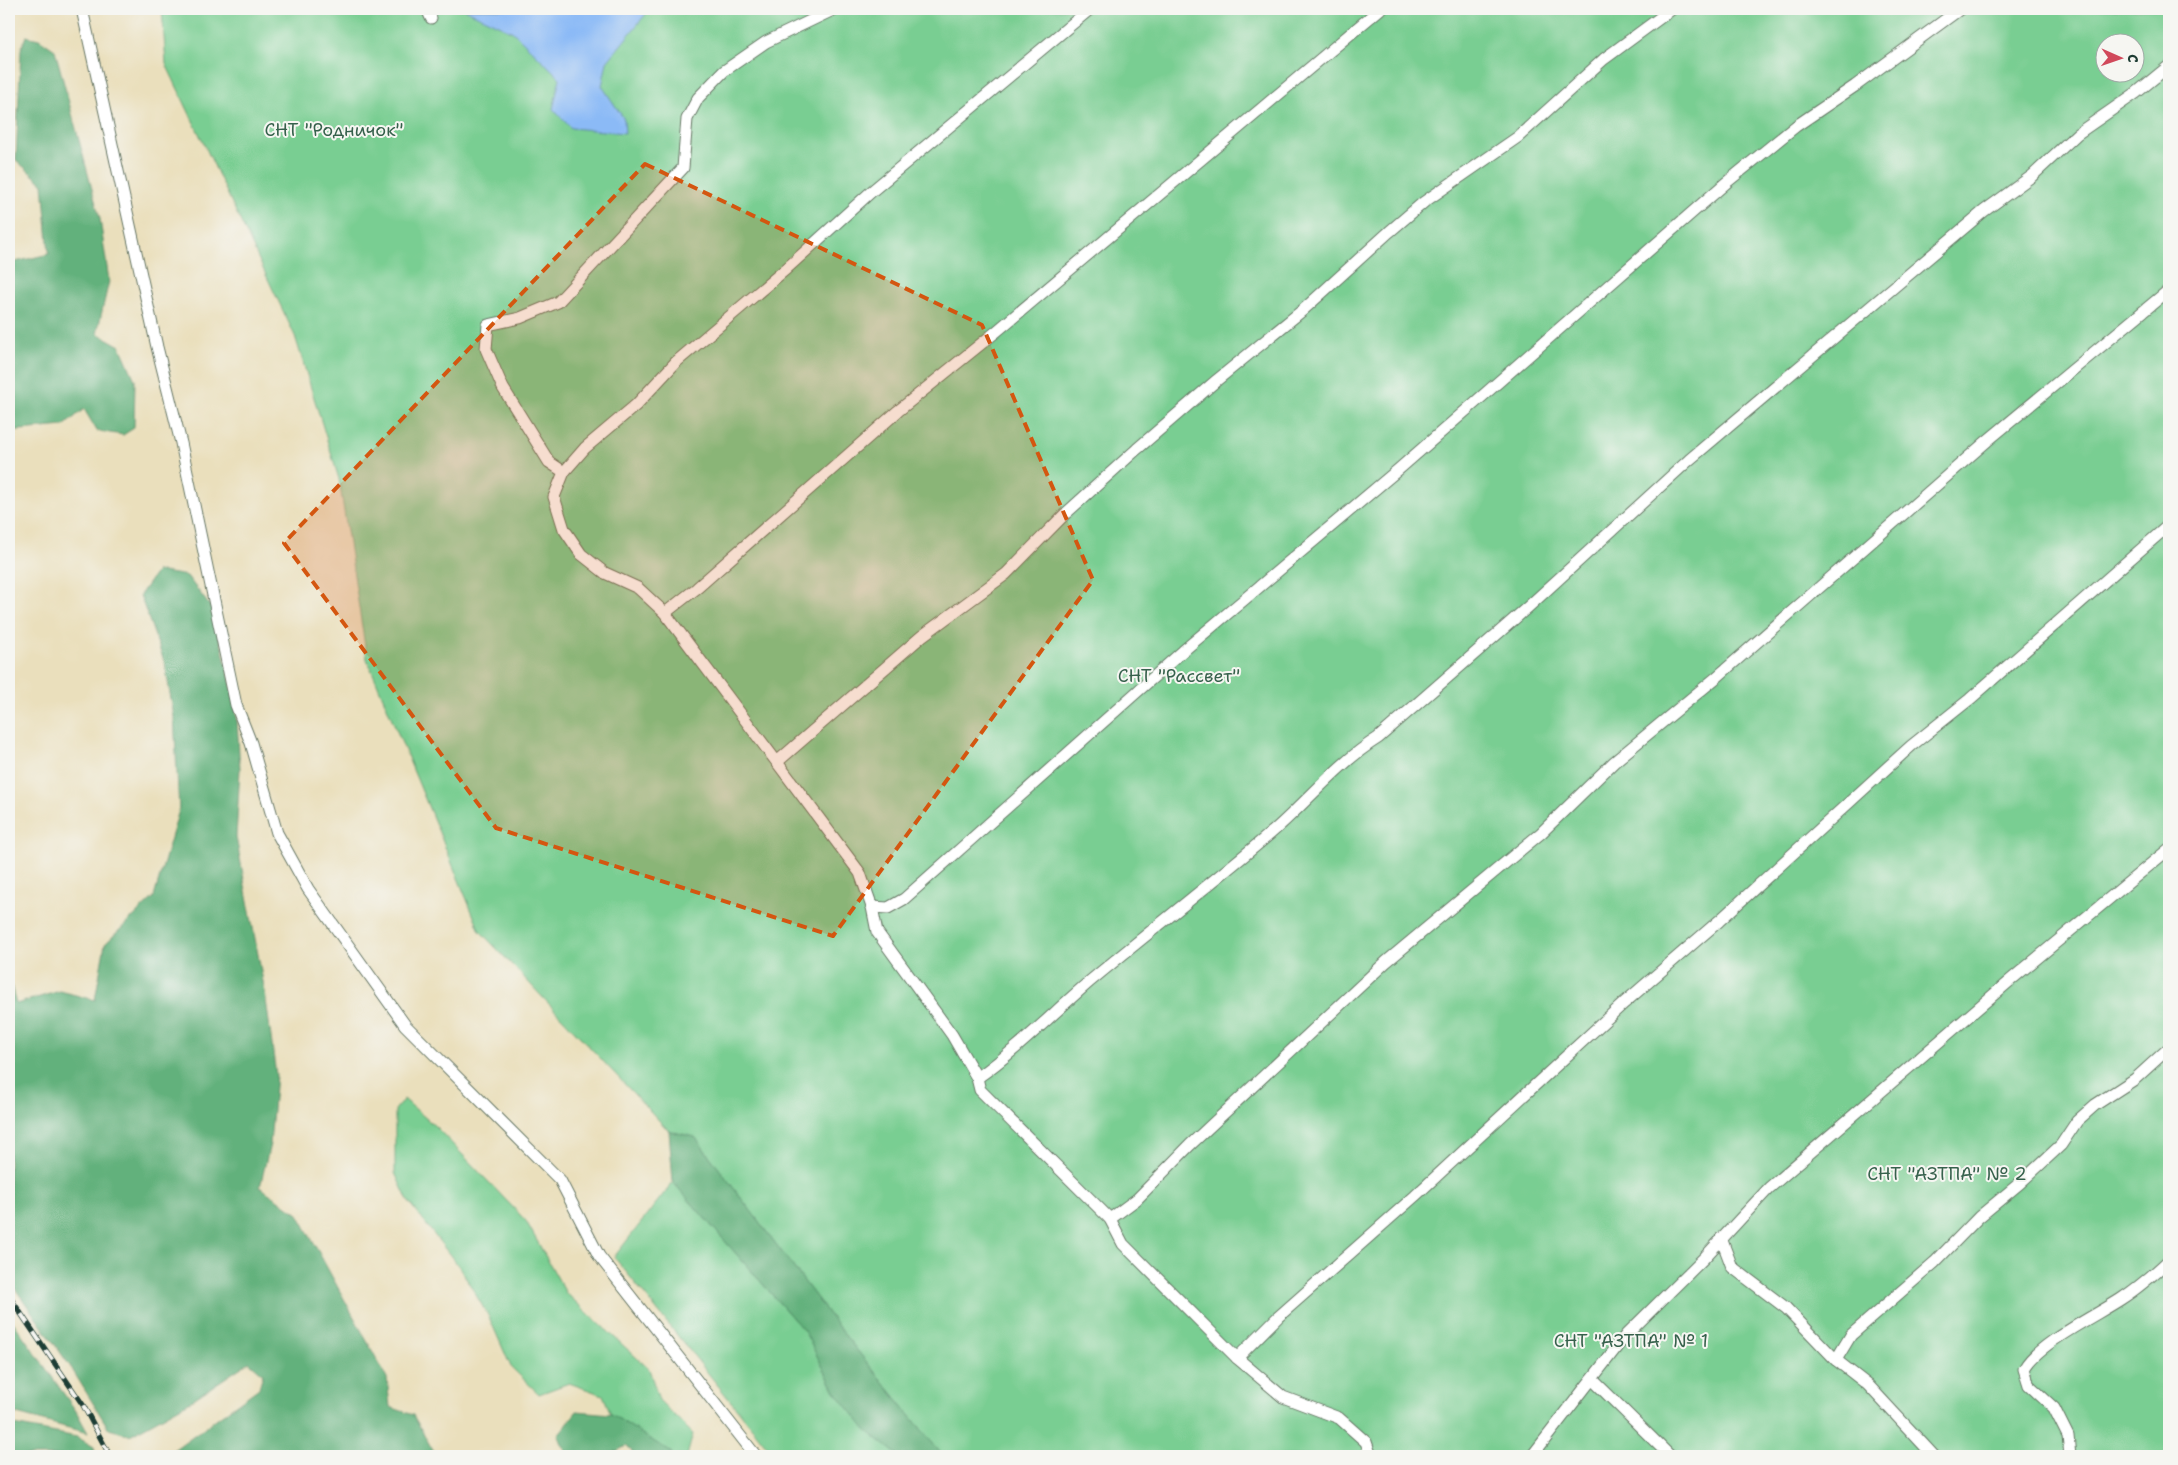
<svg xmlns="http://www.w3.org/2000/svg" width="2178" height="1465" font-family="'Shantell Sans',sans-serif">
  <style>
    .green { fill: #79ce92; stroke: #4c8663; fill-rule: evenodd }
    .forest { fill: #62b17c; stroke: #407758 }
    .water { fill: #8bbaf6; stroke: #557c95 }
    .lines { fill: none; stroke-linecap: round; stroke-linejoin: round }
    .service-casing { stroke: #667664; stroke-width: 13 }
    .service { stroke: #fff; stroke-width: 11 }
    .rail-casing { stroke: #1f3d34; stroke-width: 5.5 }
    .rail { stroke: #f6f6f2; stroke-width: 4; stroke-dasharray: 11; stroke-linecap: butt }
    .marked { fill: #d45610; fill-opacity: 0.2; stroke: #d45610; stroke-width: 4; stroke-dasharray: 10 6; stroke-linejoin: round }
    .labels { text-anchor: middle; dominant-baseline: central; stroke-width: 4; stroke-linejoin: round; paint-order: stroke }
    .park-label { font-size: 18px; fill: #36614c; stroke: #f6f6f2 }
  </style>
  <rect width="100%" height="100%" fill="#f6f6f2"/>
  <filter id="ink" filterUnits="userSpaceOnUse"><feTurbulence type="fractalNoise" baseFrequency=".02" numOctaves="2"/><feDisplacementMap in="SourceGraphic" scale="10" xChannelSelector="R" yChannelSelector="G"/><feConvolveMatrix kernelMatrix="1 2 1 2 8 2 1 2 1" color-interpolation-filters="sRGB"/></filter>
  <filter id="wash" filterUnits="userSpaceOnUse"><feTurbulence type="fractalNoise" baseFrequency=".0096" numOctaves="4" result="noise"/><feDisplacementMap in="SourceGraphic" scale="20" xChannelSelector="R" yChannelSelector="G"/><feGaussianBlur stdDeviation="1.12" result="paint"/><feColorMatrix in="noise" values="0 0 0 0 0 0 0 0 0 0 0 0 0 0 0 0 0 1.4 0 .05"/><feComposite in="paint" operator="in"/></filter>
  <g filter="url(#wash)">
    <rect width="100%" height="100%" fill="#eadfbc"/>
    <g class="green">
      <path d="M162,9H2169V1456H943L843,1333L695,1137L669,1131L480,931L367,659L339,479L295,336L166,64ZM2106,42H2136V72H2106Z"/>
      <polygon points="404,1099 437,1128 526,1221 566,1293 649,1369 659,1400 693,1434 687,1456 671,1456 672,1454 611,1414 603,1395 569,1383 539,1394 511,1367 489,1317 460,1268 408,1201 395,1173 395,1110"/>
      <polygon points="673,1182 805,1332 835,1391 899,1456 775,1456 614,1257"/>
    </g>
    <g class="forest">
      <polygon points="26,36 39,39 55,50 100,219 109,281 97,333 120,346 135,380 134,428 123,435 97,431 84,409 64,426 9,431 9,272 11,263 49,254 43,184 16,160 21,49"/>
      <polygon points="157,571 187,576 213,610 236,705 240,769 236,837 265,992 276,1075 270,1144 260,1187 298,1214 387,1378 390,1407 413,1415 436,1456 165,1456 259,1388 263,1374 249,1362 189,1402 130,1435 109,1429 70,1366 9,1280 9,977 16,1004 60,991 95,1000 105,944 154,897 179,810 174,717 165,664 140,595"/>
      <polygon points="669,1131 695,1137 843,1333 943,1456 899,1456 866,1430 835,1391 805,1332 673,1182"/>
      <polygon points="9,1316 76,1411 88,1433 9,1412"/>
      <polygon points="577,1411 611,1414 672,1453 671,1456 637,1456 626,1446 608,1456 568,1456 558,1435"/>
      <polygon points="9,1424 77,1437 94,1447 96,1456 9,1456"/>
    </g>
    <polygon class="water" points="464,9 650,9 607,62 602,86 624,119 625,133 571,128 553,109 560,78 513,32"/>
  </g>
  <g filter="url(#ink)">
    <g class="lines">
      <defs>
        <g id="service">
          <polyline points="82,9 157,347 181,443 236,705 251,743 277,833 308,889 405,1025 560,1180 599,1256 756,1456"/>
          <polyline points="427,9 431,18"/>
          <polyline points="835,9 766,42 724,71 698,98 687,119 683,168 558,302 520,318 488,325 486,349 503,388 549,462 564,472 554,497 564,529 581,554 605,573 638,588 665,613 860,873 872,907 877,932 952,1035 977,1078 980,1090 1110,1219 1123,1244 1237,1358 1278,1317 1415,1196 1624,1003 1719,921 1911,746 1970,699 2169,525"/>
          <polyline points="564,472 585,448 636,405 676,362 786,269 872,191 1090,9"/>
          <polyline points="665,613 697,588 898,411 997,331 1380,9"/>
          <polyline points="777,762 922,636 1006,574 1064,515 1137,449 1217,380 1303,310 1389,232 1424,202 1518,137 1604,59 1672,9"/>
          <polyline points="872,907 888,908 904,899 1183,651 1399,469 1727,182 1796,126 1855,86 1960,9"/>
          <path d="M977,1078C1017,1050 1052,1014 1089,982C1149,932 1211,884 1271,833C1307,802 1338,763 1378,738L1528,607L1689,460L1984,211L2032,176L2077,134L2136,93L2169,66"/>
          <polyline points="1110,1219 1137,1199 1190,1145 1386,962 1541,833 1614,762 1717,677 1987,441 2169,290"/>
          <polyline points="1721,1238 1732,1267 1786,1308 1836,1360 1868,1385 1934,1456"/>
          <polyline points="1237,1358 1283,1397 1339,1418 1366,1442 1371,1456"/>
          <polyline points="1836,1360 1851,1335 1935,1262 1979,1217 2020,1183 2061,1145 2077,1121 2095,1105 2135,1079 2169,1048"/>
          <polyline points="1592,1379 1670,1456"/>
          <polyline points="1532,1456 1626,1335 1704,1258 1769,1188 2013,978 2169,849"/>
          <path d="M2070,1456L2068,1436L2054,1408L2029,1385L2024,1369C2037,1344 2095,1316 2121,1299C2138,1288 2154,1274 2169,1260"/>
        </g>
      </defs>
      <use href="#service" class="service-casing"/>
      <use href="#service" class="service"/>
      <defs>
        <polyline id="rail" points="9,1296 83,1405 110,1456"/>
      </defs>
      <use href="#rail" class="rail-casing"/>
      <use href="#rail" class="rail"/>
    </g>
  </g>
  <path class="marked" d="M645,164L982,325L1093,580L833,936L496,828L284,543Z"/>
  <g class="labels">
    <g class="park-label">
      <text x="334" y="130">СНТ "Родничок"</text>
      <text x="1179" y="676">СНТ "Рассвет"</text>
      <text x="1947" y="1174">СНТ "АЗТПА" № 2</text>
      <text x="1631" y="1341">СНТ "АЗТПА" № 1</text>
    </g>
  </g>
  <rect width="2178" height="1465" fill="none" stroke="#f6f6f2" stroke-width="30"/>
  <g transform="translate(2120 58) rotate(92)"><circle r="24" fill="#f6f6f2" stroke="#a0aca6"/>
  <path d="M0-4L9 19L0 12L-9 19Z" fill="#d1495b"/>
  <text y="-8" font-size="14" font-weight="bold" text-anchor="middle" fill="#1f3d34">С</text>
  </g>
</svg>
